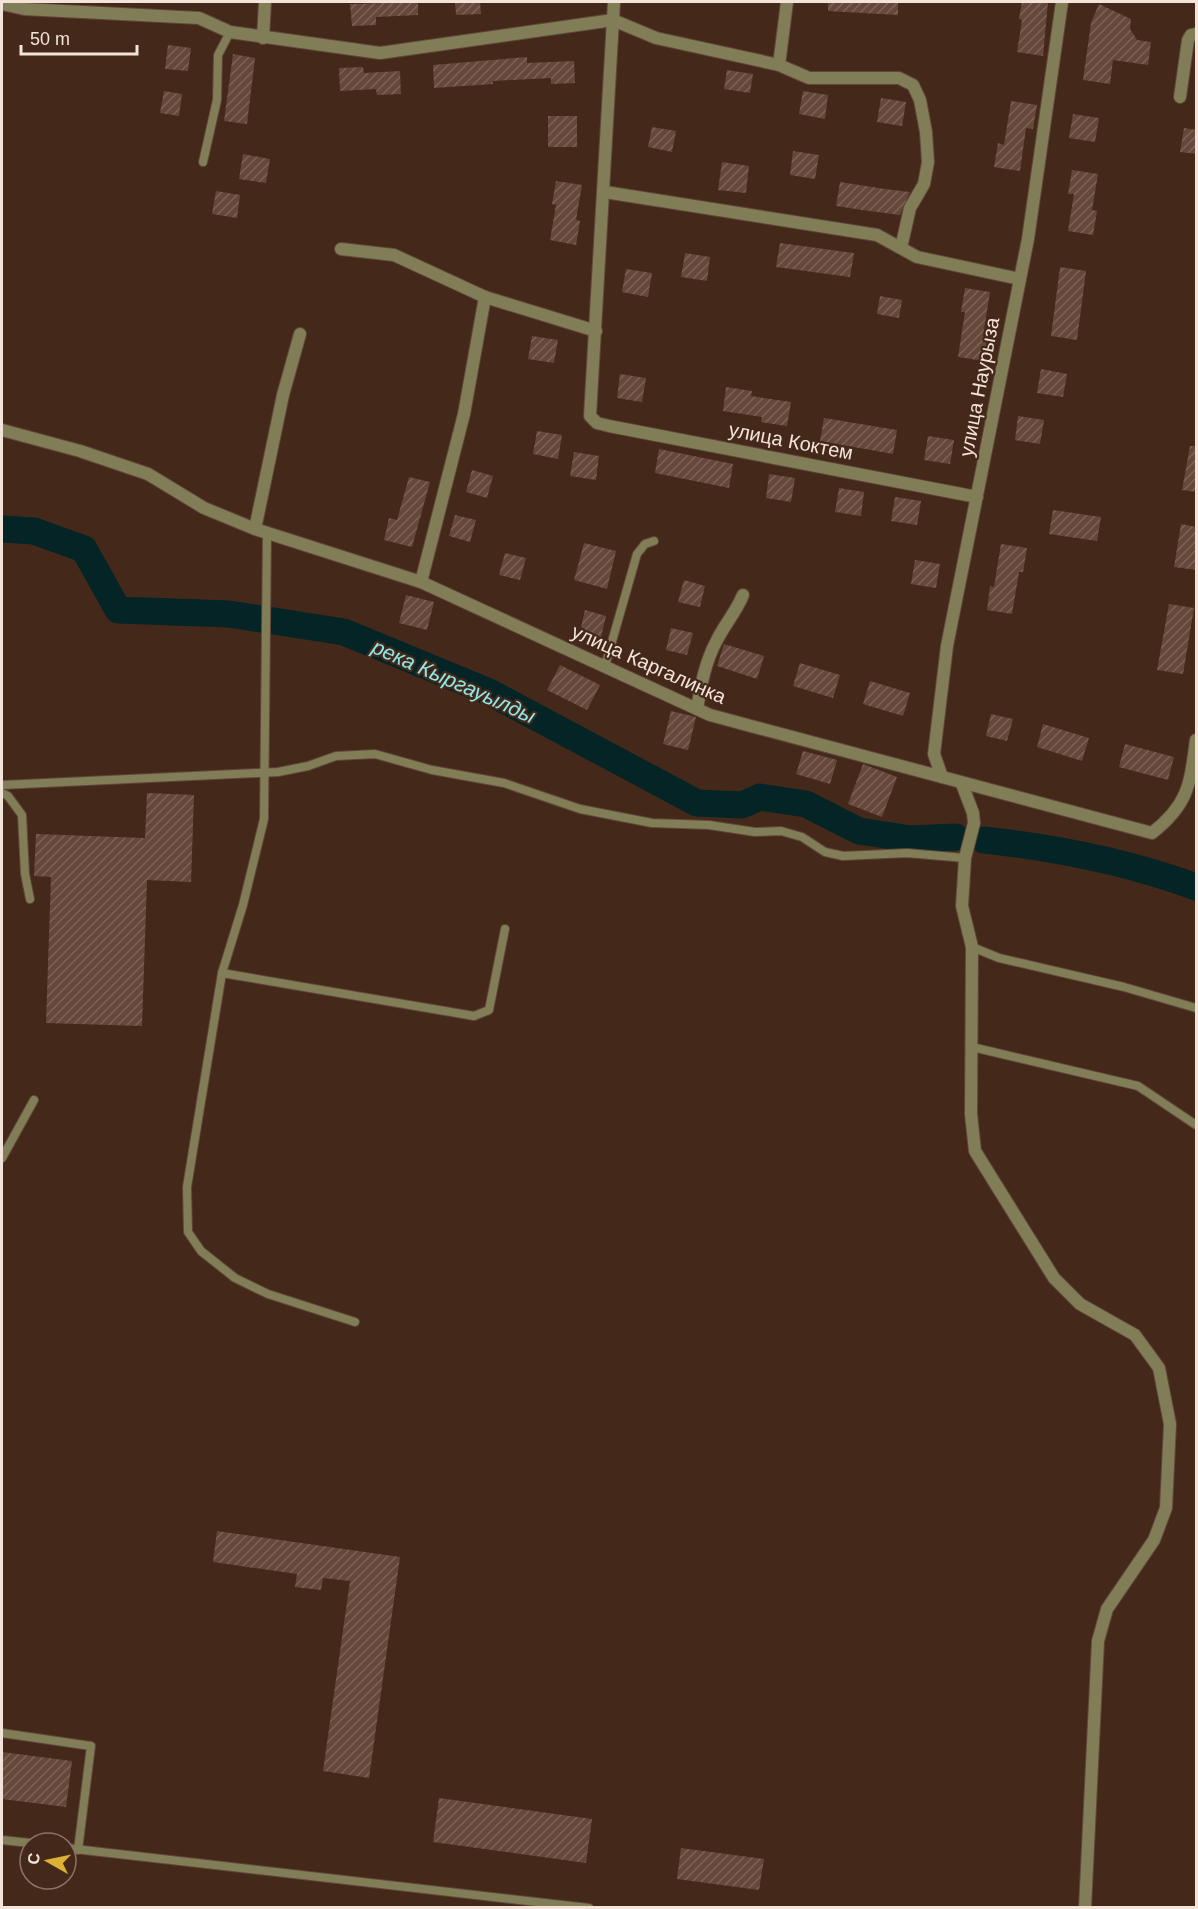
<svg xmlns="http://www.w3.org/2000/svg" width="1198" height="1909" font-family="Helvetica,sans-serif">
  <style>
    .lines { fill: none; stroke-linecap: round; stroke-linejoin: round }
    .river { stroke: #052425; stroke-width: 27 }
    .building { fill: url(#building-hatch) }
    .service-casing { stroke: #604739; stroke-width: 10 }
    .minor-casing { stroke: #604739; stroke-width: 14 }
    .service { stroke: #807d57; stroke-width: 8 }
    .minor { stroke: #807d57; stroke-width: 12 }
    .labels { text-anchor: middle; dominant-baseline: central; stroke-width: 4.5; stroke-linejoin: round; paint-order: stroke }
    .street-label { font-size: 20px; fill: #f4e3d9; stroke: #44291b }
    .water-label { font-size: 21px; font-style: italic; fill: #8ceaec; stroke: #44291b }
  </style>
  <defs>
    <pattern id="building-hatch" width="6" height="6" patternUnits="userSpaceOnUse" patternTransform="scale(1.5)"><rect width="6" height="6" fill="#65483a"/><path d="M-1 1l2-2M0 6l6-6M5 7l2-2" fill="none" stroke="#7c6256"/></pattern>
  </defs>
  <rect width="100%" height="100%" fill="#44291b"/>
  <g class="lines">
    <g class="river">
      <polyline points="2,529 34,531 84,549 118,610 229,614 344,632 489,692 697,803 742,805 760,797 806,804 859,831 911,839 956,837"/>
      <path d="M984,840C1057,848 1128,862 1196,887"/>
    </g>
  </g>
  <g class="building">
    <polygon points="418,2 418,15 376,17 376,25 352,26 350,4"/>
    <polygon points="455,2 480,2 481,14 456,15"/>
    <polygon points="828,2 898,2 898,15 828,11"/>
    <polygon points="1022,2 1048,2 1043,56 1017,52 1022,20 1019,19"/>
    <polygon points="1099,4 1131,19 1130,29 1137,40 1151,42 1148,65 1113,60 1110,84 1083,80 1091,23"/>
    <polygon points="168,45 191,48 188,71 165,69"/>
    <polygon points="233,54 255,58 247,124 224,121"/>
    <polygon points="527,57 527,63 574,61 575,83 551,84 551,78 493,81 493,84 434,88 433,65"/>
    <polygon points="363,67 364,73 400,71 401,94 377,95 376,89 340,91 339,68"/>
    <polygon points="727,70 753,74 750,93 724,89"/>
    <polygon points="164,91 182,94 179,116 160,113"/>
    <polygon points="803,91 828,95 825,119 799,114"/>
    <polygon points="881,98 906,102 902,126 877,122"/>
    <polygon points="1011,101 1037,105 1033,129 1026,128 1020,171 994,167 998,143 1004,145"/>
    <polygon points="1073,114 1099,118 1095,142 1069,138"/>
    <rect x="548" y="116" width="29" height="31"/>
    <polygon points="652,127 676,131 672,152 648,147"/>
    <polygon points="1184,128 1197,130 1197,154 1180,152"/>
    <polygon points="793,151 819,155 815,179 790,175"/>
    <polygon points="243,154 270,159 266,183 239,179"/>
    <polygon points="722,162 749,166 746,193 718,190"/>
    <polygon points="1072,170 1098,174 1092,210 1097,211 1093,235 1068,231 1074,194 1068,194"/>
    <polygon points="556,181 582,185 576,220 580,221 576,245 550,240 556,205 552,204"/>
    <polygon points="840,182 885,189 910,192 900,215 862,210 836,206"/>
    <polygon points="216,191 240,195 237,218 212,214"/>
    <polygon points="780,243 854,253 850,277 776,267"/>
    <polygon points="685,253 710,257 707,281 681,277"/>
    <polygon points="1060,267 1086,271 1077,340 1051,336"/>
    <polygon points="626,269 652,273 648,297 622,292"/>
    <polygon points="965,288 990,292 983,336 987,337 984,361 958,357 965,312 961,312"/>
    <polygon points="880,296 902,300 899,318 877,314"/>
    <polygon points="532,336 558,340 554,363 528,359"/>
    <polygon points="1041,369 1067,374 1063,397 1037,393"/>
    <polygon points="620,374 646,378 642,402 617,398"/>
    <polygon points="726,387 752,391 751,396 791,402 787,426 761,422 762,417 723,411"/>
    <polygon points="1018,416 1044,420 1040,444 1015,440"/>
    <polygon points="824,418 897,430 893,454 820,441"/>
    <polygon points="537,431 562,435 558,459 533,454"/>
    <polygon points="928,436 954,440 950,464 924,460"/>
    <polygon points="1190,446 1197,446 1197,492 1182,490"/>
    <polygon points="659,449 733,464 729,488 655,473"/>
    <polygon points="574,452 599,456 596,480 570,476"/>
    <polygon points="472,470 493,476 487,498 466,492"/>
    <polygon points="769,474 795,478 791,502 766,498"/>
    <polygon points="409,477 430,482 412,547 384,540 389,518 397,520"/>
    <polygon points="839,488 864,492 861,516 835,512"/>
    <polygon points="895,497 921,501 917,525 891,521"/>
    <polygon points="1053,510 1101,517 1097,541 1049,534"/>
    <polygon points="455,515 476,520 470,542 449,536"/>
    <polygon points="1181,524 1197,527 1197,570 1174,567"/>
    <polygon points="584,543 616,551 607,589 574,580"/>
    <polygon points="1001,544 1027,548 1023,572 1019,572 1012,614 987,610 990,586 994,587"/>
    <polygon points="505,553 526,558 520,580 499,575"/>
    <polygon points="915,560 940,564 936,588 911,584"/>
    <polygon points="684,580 705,586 700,607 678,602"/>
    <polygon points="406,595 434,602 427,630 399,623"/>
    <polygon points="1169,604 1194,608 1183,674 1157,670"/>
    <polygon points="585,610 606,616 601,637 580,632"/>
    <polygon points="671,628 693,633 687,655 666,650"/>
    <polygon points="724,644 764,656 757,679 717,666"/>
    <polygon points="800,663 840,675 833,698 793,686"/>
    <polygon points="560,665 600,685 587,710 547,690"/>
    <polygon points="870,681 910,693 903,716 863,704"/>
    <polygon points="671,711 696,717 688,750 663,744"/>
    <polygon points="991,714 1013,719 1007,741 986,736"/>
    <polygon points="1043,724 1089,738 1082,761 1037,747"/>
    <polygon points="1125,744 1174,757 1168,780 1119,767"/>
    <polygon points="803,751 837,760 830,784 796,774"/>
    <polygon points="863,764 897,777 882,817 848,804"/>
    <polygon points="147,793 194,795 191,882 147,880 142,1026 46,1023 51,877 34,876 36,834 145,838"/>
    <polygon points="217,1531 400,1557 369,1778 323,1771 350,1581 323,1578 321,1590 295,1587 297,1574 213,1562"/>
    <polygon points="2,1752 72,1761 66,1807 2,1799"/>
    <polygon points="439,1798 592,1819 586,1863 433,1842"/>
    <polygon points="681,1848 764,1859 759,1890 677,1879"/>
  </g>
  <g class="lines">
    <defs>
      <g id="service">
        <polyline points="203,162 217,100 218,55 230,32"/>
        <polyline points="267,533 264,819 243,905 222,973 187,1187 188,1232 201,1251 235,1278 268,1294 355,1322"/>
        <polyline points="605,666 637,554 645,544 654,541"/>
        <polyline points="2,785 278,772 308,766 336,756 375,754 432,770 504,783 580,809 652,823 709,825 755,832 781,831 802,837 825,852 843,856 907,853 965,858"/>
        <polyline points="2,793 8,796 22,815 25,874 30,899"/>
        <polyline points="972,947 999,958 1124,987 1196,1008"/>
        <polyline points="222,973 474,1016 489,1010 505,929"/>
        <polyline points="972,1047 1138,1086 1196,1125"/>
        <polyline points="2,1158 34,1100"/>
        <polyline points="2,1733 91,1746 78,1850"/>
        <polyline points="2,1840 30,1843"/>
        <polyline points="66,1848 589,1908"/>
      </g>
      <g id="minor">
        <polyline points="614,2 590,416 597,423 609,426 977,497"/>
        <polyline points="2,4 24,9 199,18 230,32 380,53 613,20 656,38 779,65 809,78 899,78 913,85 920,100 926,132 928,162 924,184 910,208 901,248"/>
        <polyline points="263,38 265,2"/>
        <polyline points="779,65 787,2"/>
        <polyline points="1180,97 1188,40 1191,35 1196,34"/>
        <polyline points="605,192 877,235 917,257 1020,279"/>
        <polyline points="341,249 394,255 485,297 596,331"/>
        <path d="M485,297L464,414L421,582L710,715L1152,833C1189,804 1190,784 1196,740"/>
        <polyline points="2,430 80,451 148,474 204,508 255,529 421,582"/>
        <polyline points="255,529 283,395 300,334"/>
        <path d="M697,709C701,685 705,662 717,640C725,624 736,612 743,595"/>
        <polyline points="942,777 934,754 947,646 1028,239 1062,2"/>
        <polyline points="962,784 973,813 974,823 965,858 962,906 972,947 971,1114 975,1151 1054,1278 1080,1304 1135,1335 1159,1368 1170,1424 1166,1508 1154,1540 1107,1609 1098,1641 1085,1908"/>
      </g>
    </defs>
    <use href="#service" class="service-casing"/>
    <use href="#minor" class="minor-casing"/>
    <use href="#service" class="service"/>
    <use href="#minor" class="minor"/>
  </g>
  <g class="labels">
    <g class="street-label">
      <text transform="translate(979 387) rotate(-79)">улица Наурыза</text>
      <text transform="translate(791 441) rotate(11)">улица Коктем</text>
      <text transform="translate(649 664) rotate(24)">улица Каргалинка</text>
    </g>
    <g class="water-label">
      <text transform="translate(454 681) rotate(24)">река Кыргауылды</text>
    </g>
  </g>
  <rect width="1198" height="1909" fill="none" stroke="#f4e3d9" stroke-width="6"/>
  <g transform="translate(48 1861) rotate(279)"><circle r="28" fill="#44291b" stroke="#8a7367" stroke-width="1.5"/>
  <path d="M0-4.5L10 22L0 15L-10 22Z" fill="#ddb133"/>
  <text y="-9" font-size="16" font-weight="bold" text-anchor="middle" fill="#f4e3d9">С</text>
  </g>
  <path d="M21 45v9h116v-9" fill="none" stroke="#f4e3d9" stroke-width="3"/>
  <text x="30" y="45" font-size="18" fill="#f4e3d9" stroke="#44291b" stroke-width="4.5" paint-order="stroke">50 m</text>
</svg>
